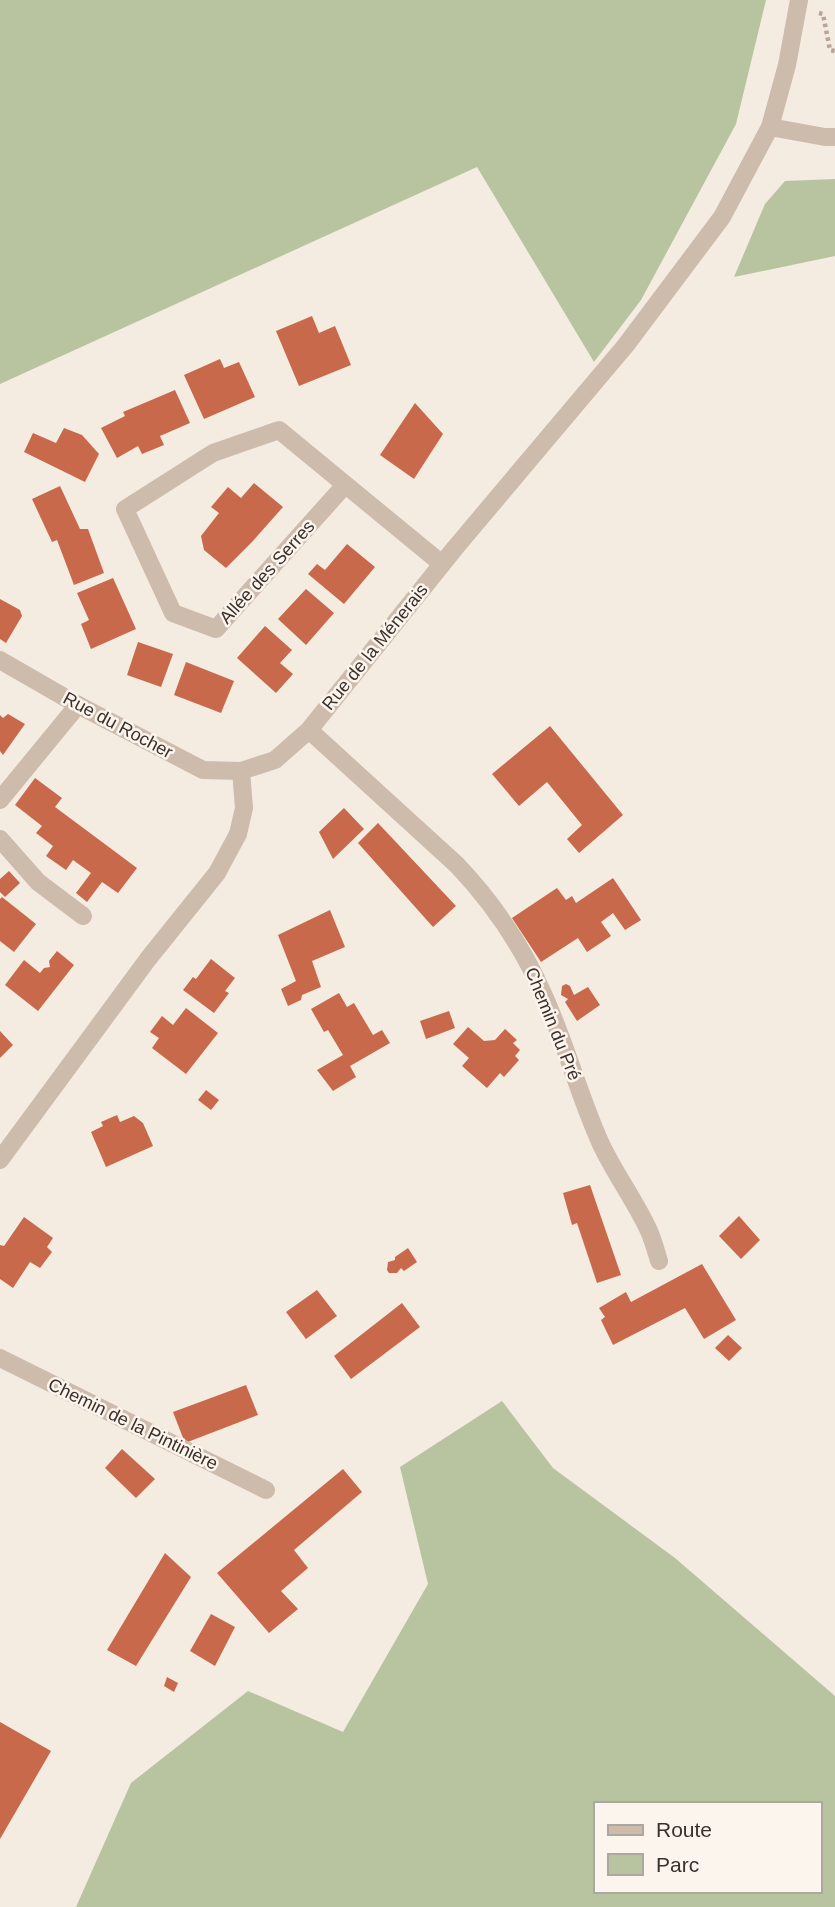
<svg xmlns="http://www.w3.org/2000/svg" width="835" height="1907" font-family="Helvetica,sans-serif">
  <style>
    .green { fill: #b8c4a0; fill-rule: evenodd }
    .building { fill: #c8694b }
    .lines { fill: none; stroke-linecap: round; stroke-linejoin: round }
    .path { stroke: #b9a596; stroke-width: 4.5; stroke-dasharray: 3.5 3.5; stroke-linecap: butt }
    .minor { stroke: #cdbbac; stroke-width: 18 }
    .labels { text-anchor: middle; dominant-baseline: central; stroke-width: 5; stroke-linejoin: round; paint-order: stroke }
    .street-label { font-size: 18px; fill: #3b302b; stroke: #fbf5ee }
  </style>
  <rect width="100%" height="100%" fill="#f4ebe1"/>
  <g class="green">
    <polygon points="0,0 766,0 736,124 641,300 594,362 477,167 0,384"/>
    <polygon points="835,179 835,256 734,277 765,204 785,181"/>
    <path d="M502,1401L553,1468L675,1558L835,1696V1907H76L131,1783L248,1691L343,1732L428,1584L400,1467ZM595,1804H819V1891H595Z"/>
  </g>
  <g class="building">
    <polygon points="312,316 319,333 335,326 351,365 299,386 276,331"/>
    <polygon points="220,359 224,368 239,362 255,397 204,419 184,375"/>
    <polygon points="175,390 190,423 160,436 164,445 142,454 138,446 117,458 101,428 125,416 123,412"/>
    <polygon points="415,403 443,434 414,479 380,455"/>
    <polygon points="64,428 82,435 99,454 85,482 24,452 33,433 56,443"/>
    <polygon points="254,483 283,507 252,542 226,568 204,550 201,536 219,513 211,507 228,487 241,498"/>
    <polygon points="60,486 80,529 88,529 104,573 74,585 57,540 52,542 32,499"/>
    <polygon points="347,544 375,567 344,604 308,574 317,564 325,570"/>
    <polygon points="113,578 136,629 91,649 81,624 89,620 77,593"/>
    <polygon points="306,589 334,613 306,645 278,619"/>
    <polygon points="0,599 20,610 22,616 6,643 0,639"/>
    <polygon points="265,626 292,650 280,663 293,674 276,693 237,658"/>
    <polygon points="138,642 173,654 161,687 127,675"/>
    <polygon points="186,662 234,681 221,713 174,695"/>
    <polygon points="8,714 25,724 3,755 0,751 0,715 3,718"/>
    <polygon points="550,726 623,815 579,853 567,839 582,825 547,782 519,806 492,774"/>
    <polygon points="35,778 62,798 55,807 137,868 118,893 102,882 87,902 76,893 91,873 73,860 66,870 46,856 53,846 36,833 42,826 15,805"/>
    <polygon points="344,808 364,829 333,859 319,832"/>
    <polygon points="378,823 456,906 433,927 358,843"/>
    <polygon points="9,871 20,883 5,897 0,892 0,879"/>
    <polygon points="613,878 641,920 625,930 613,913 601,922 611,936 587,952 578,938 541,962 512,918 557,888 566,900 572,896 576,903"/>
    <polygon points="2,897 36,924 14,952 0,941 0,899"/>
    <polygon points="330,910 345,947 312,961 321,987 302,995 301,1000 288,1006 281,989 296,981 278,935"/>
    <polygon points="57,951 74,965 38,1011 5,985 24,960 40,973 44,968 50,967 49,961"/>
    <polygon points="211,959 235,978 225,991 229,993 214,1013 183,990 193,977 196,979"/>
    <polygon points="566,984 570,986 574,995 588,987 600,1005 577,1021 565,1002 568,999 561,995 562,986"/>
    <polygon points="339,993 347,1007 354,1003 373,1035 382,1030 390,1043 350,1066 356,1077 333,1091 317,1070 343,1055 328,1030 324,1032 311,1009"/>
    <polygon points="186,1008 218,1033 186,1074 152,1048 159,1038 150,1032 162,1016 173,1025"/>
    <polygon points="449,1011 455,1028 426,1039 420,1021"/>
    <polygon points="468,1027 484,1041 495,1040 505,1029 517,1040 513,1043 520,1050 515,1056 519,1060 504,1077 500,1073 487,1088 462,1066 469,1058 453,1044"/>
    <polygon points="0,1031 13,1045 0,1058"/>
    <polygon points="206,1090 219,1100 211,1110 198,1100"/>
    <polygon points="117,1115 120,1122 134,1116 143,1123 153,1146 106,1167 91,1132 103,1126 101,1122"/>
    <polygon points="590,1185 621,1275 597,1283 577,1223 572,1225 563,1193"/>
    <polygon points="739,1216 760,1240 741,1259 719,1236"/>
    <polygon points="24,1217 53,1238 47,1247 52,1252 40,1268 30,1262 13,1288 0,1279 0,1245 4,1246"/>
    <polygon points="408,1248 417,1262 404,1271 401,1268 397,1273 389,1273 387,1270 388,1262 395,1260 395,1257"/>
    <polygon points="702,1264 736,1320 704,1339 685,1308 613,1345 601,1320 605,1317 599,1308 626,1292 631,1302"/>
    <polygon points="317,1290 337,1316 306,1339 286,1312"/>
    <polygon points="402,1303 420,1327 351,1379 334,1356"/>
    <polygon points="728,1335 742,1348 729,1361 715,1348"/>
    <polygon points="246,1385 258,1415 185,1443 173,1412"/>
    <polygon points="122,1449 155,1479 136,1498 105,1468"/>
    <polygon points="343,1469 362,1492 294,1550 308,1568 281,1591 298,1609 269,1633 217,1573"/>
    <polygon points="165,1553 191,1577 136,1666 107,1650"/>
    <polygon points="211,1614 235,1627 215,1666 190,1651"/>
    <polygon points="167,1677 178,1683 174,1692 164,1686"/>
    <polygon points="0,1722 51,1751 0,1839"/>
  </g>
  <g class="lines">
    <polyline class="path" points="819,13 823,14 830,50 835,51"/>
    <g class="minor">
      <polyline points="770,127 825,137 835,137"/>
      <polyline points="345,485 216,629 173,613 125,509 213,453 279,430 442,564"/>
      <polyline points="0,660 78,705 203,770 241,771"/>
      <path d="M309,730L457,865C494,904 524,949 545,998C566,1045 579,1095 600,1142C614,1173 635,1200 649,1231C653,1240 656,1251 659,1261"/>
      <polyline points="0,800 78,705"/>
      <polyline points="0,839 38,882 83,916"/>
      <polyline points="0,1160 148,959 217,873 238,834 244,808 241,771 275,760 309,730 455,548 626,345 722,217 770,127 787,65 799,0"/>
      <polyline points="0,1358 266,1490"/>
    </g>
  </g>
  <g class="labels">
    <g class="street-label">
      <text transform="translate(267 572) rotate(-48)">Allée des Serres</text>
      <text transform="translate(375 647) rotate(-51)">Rue de la Ménerais</text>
      <text transform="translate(118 725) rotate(28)">Rue du Rocher</text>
      <text transform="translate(553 1024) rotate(68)">Chemin du Pré</text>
      <text transform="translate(133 1424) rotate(26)">Chemin de la Pintinière</text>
    </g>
  </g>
  <rect x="594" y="1802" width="228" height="91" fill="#fbf5ee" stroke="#aea6a0" stroke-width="2"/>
  <rect x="608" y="1825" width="35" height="10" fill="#cdbbac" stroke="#aea6a0" stroke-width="2"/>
  <text x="656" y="1837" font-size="21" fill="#3b302b">Route</text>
  <rect x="608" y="1854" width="35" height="21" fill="#b8c4a0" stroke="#aea6a0" stroke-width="2"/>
  <text x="656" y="1872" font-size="21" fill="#3b302b">Parc</text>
</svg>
